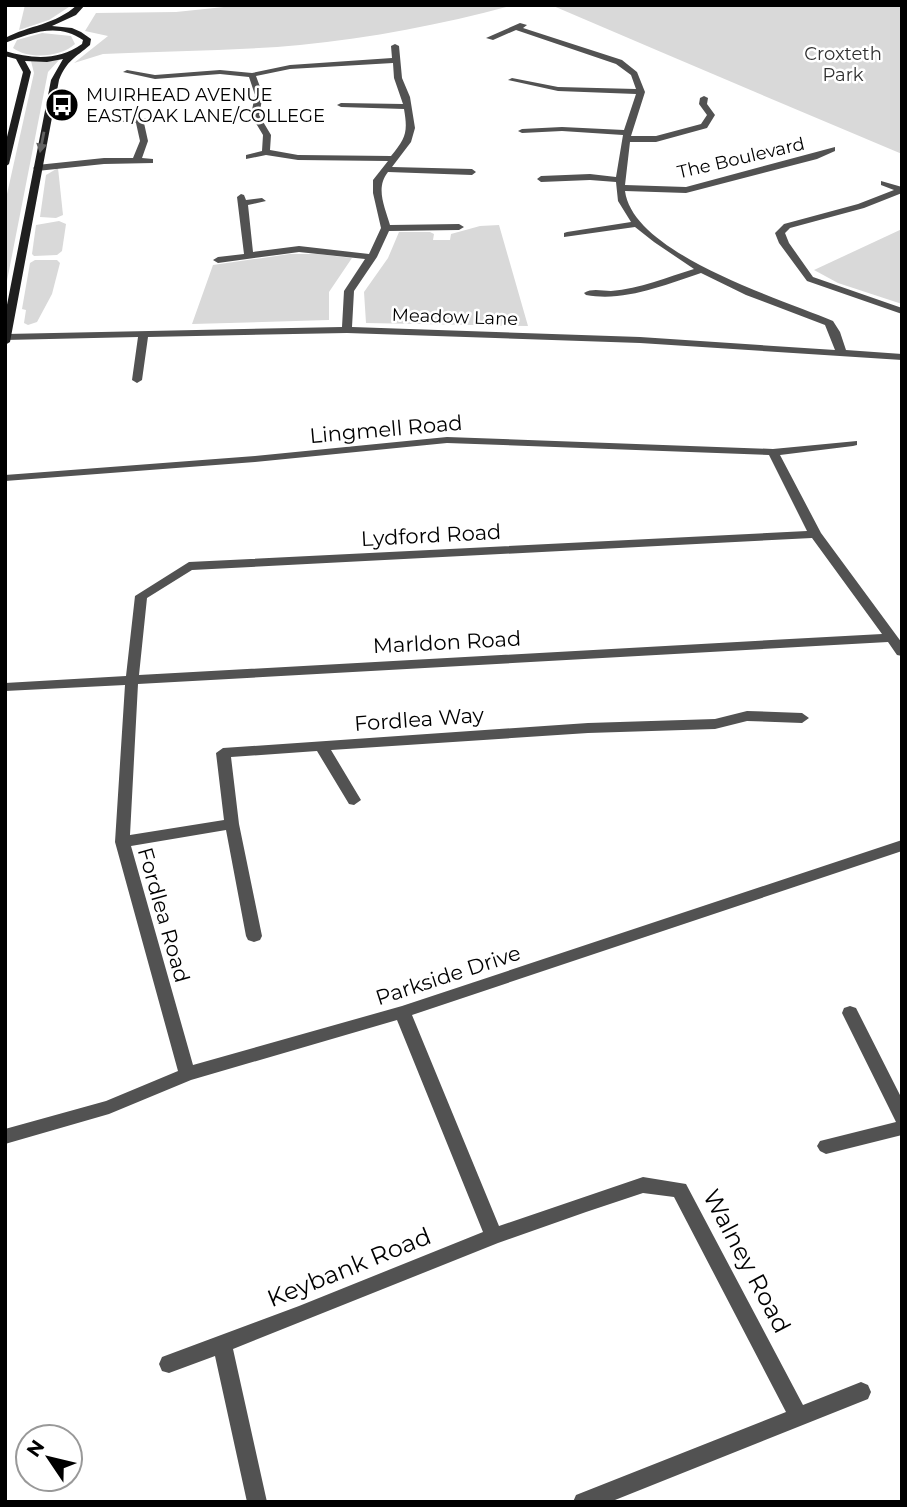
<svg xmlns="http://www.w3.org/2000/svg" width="907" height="1507" font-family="Montserrat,sans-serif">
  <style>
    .green { fill: #d9d9d9 }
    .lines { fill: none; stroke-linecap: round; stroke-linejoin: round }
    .street { fill: #525252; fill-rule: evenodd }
    .secondary { fill: #1f1f1f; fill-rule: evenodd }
    .oneway { fill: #626262 }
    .labels { text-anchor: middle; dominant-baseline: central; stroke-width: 5; stroke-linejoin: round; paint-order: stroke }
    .far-park-label { font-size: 18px; fill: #303030; stroke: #fff }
    .far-poi-label { font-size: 18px; fill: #000; stroke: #fff; text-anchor: start }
    .far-street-label { font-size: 18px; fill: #000; stroke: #fff }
    .street-label { font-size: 21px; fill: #000; stroke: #fff }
    .near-street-label { font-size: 24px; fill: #000; stroke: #fff }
  </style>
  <rect width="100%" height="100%" fill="#fff"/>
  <g class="green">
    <polygon points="25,5 72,5 49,20 19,30"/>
    <path d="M243,5H514C444,24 373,38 300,45C235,51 169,51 103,54L74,63L108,36L85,31L96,13L176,12Z"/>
    <path d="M551,5H902V154C785,105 668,55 551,5Z"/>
    <path d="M42,33L71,36L75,44C61,57 29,60 13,48L17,40Z"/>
    <polygon points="60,59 48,72 5,291 5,203 34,73 31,61"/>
    <polygon points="58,168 63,215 56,218 40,217 46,175"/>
    <polygon points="59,221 66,224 62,251 57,255 34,256 32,254 36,225"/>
    <polygon points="499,225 528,326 366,323 364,292 388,258 399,232 430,232 434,234 433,240 450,240 451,234 480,226"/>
    <polygon points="902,229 902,304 838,283 814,270"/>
    <polygon points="290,254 317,254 352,258 329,292 329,320 192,324 213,265"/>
    <polygon points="35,260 57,260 60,263 52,294 37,322 28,325 24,323 26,310 22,309 30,263"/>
  </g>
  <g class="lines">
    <g class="street">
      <path d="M520,23L527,25L523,28L622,60L637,72L645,92L631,136H656L701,124L707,115L699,104L700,98L704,96L708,98L707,104L715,115L707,128L656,142H630L625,185L686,187L835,147V151L817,159L686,193L625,191C633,254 781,299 833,321L840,332L846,350L902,354V360L640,343L347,333L148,337L142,380L137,383L132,380L138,337L5,340L6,334L342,327L344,291L365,259L299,252L218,263L213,260L218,257L244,254L237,197L241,194L244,195L246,200L262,198L266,201L248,205L253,252L299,246L369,254L381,228L373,193V180L388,161L298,160L266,155L246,159V155L262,151L263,135L251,115L255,95L249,77L220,74L155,79L123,72L127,70L155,75L220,70L252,73L290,65L392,58L391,46L395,44L399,46L402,78L410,97L415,128L411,142L392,167L472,169L476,172L472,175L388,172C375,188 385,207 390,225L459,224L464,227L459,230L389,231L377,257L354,291L352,327L640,337L835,350L825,325L746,295L701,273C664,285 625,302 586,295L584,293C592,288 602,291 611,291C640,289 667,277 694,269L654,242L635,227L564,237V233L567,232L631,222L618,201L616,182L590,180L541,182L537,179L541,176L590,174L616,177L623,135L562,131L522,133L518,131L522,129L562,127L624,130L636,94L558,91L508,80L512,78L558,87L636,89L631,75L616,64L516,30L493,40L486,38ZM393,63L394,78L403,104L341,103L337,105L341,107L404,109C408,132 406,138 391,156L298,155L270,150L271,135L259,115L263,95L256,76L290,69Z"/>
      <polygon points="139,118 154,118 158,120 144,123 148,141 142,158 153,159 153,163 104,164 37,171 33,168 37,165 104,158 133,158 140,141 136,123 126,123 122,121"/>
      <polygon points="881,181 902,187 902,193 864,208 790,228 785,233 789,243 813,277 902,308 902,314 807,281 779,243 775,233 784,224 858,204 894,190 881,185"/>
      <path d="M447,437L773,449L857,441V445L853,446L780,455L821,533L902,643V656L897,655L888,642L138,684L130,835L224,820L216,753L223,748L588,723L715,719L747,711L802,713L809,718L802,723L747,721L715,729L588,733L331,750L361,800L354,805L349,804L317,751L231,757L239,824L262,936L260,940L254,942L248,940L246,936L226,830L131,846L193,1065L402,1006L902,840V851L412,1015L499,1226L643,1177L686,1184L803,1405L861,1382L868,1385L871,1392L868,1399L610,1502H573L576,1495L786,1412L674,1197L643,1193L586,1212L498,1243L233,1349L267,1502H247L215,1356L169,1373L162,1371L159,1364L162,1357L299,1306L483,1232L397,1020L191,1080L109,1114L5,1144V1129L106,1101L178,1071L115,842L125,685L5,691V683L126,676L135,596L189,562L807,531L769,455L447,443L255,462L5,481V475L255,456ZM812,538L882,634L139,675L147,598L192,570Z"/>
      <polygon points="850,1006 856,1008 902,1099 902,1135 826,1154 820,1151 817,1146 820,1141 896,1122 842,1013 844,1008"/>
    </g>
    <path class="secondary" d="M77,5H85L76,15L52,26L72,28L81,32L91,39L90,45C75,58 67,60 59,80L10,342L5,345V315L51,80L63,59L47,62L25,61L31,72L9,164L5,167V145L23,72L16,59L5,56V51C32,59 58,61 82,44L83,40C58,22 30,33 5,43V38C30,25 55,25 77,5Z"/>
  </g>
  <defs><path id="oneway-solid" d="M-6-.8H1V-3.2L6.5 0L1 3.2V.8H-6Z" transform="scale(1.75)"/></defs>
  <use class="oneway" href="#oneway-solid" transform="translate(42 142) rotate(101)"/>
  <defs>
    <symbol id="bus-disc" viewBox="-11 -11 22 22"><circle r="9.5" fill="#000" stroke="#fff"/><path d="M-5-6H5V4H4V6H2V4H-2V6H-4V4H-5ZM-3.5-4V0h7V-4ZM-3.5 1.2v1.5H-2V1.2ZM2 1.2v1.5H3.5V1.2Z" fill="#fff"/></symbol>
  </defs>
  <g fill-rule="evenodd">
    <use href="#bus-disc" x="43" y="86" width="38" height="38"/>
  </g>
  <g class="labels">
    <g class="far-park-label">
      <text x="843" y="54">Croxteth<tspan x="843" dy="21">Park</tspan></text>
    </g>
    <g class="far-poi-label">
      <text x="86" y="95">MUIRHEAD AVENUE<tspan x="86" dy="21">EAST/OAK LANE/COLLEGE</tspan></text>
    </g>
    <g class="far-street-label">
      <text transform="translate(741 158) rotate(-13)">The Boulevard</text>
      <text transform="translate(455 317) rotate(2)">Meadow Lane</text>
    </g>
    <g class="street-label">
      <text transform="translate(386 429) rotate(-5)">Lingmell Road</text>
      <text transform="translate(431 535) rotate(-3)">Lydford Road</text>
      <text transform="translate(447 642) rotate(-3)">Marldon Road</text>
      <text transform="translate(419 719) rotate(-4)">Fordlea Way</text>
      <text transform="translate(164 915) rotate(74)">Fordlea Road</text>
      <text transform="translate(448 975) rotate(-18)">Parkside Drive</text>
    </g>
    <g class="near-street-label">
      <text transform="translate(747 1261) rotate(62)">Walney Road</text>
      <text transform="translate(349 1267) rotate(-22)">Keybank Road</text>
    </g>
  </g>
  <rect width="907" height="1507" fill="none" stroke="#000000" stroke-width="14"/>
  <g transform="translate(49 1458) rotate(305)"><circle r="33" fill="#ffffff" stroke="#999999" stroke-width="2"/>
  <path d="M0-5L12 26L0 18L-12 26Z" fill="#000000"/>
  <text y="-10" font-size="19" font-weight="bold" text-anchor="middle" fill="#000000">N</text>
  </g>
</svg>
